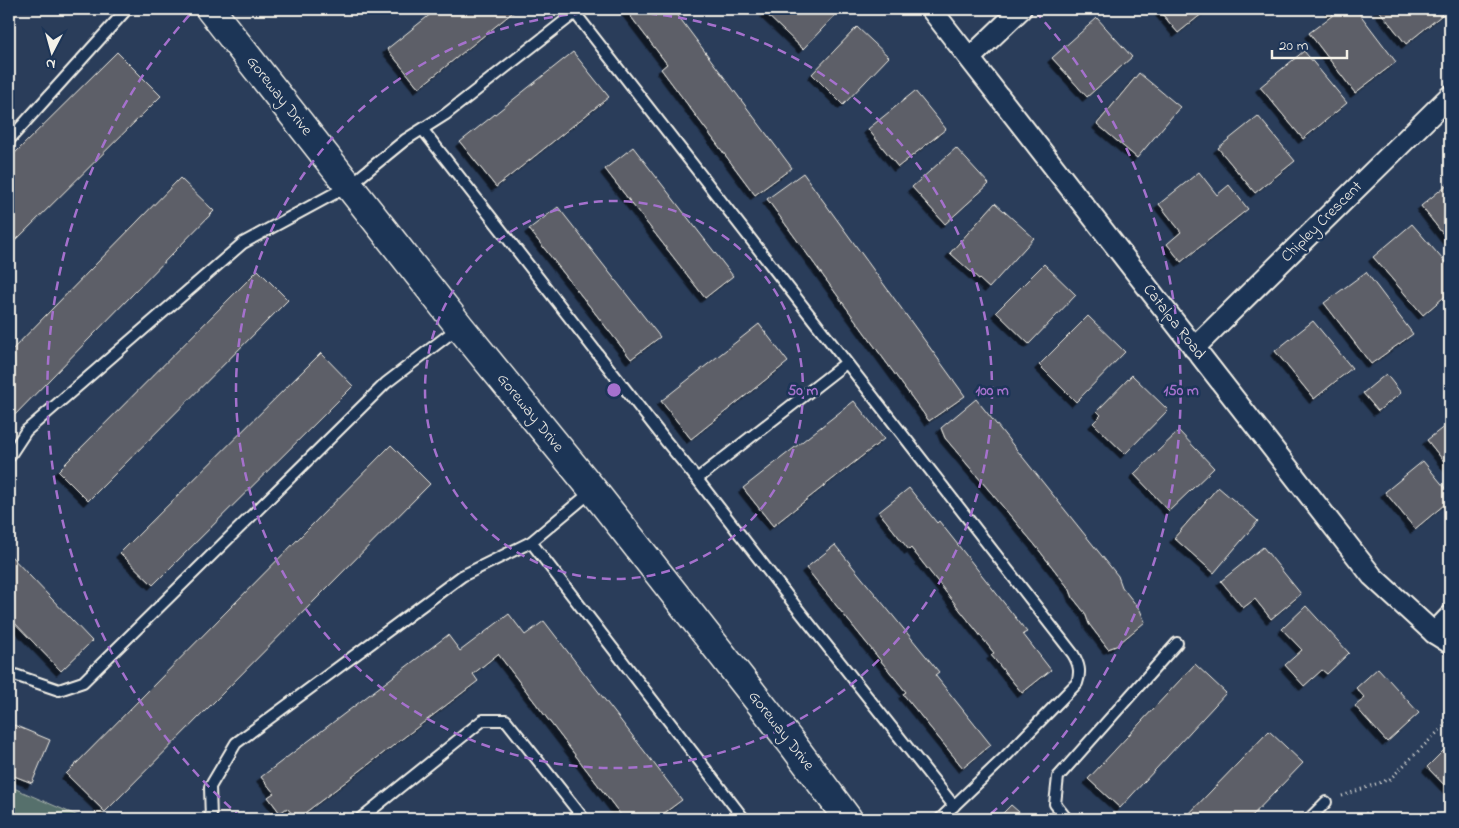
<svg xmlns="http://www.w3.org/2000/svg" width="1459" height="828" font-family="'Indie Flower',sans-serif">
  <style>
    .green { fill: #566f6c; stroke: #a5b0aa }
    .building { fill: #5d5f67; stroke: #f4f1e8; filter: url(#shadow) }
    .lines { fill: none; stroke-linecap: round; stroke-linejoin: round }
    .service-casing { stroke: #f4f1e8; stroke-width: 14 }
    .minor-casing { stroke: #f4f1e8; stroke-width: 24 }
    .secondary-casing { stroke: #f4f1e8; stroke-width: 31 }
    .path { stroke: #f4f1e8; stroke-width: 3; stroke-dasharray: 1 4; stroke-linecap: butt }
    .service { stroke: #1d3557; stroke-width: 10 }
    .minor { stroke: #1d3557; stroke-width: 20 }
    .secondary { stroke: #1d3557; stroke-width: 28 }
    .ring { fill: none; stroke: #a571cd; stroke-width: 2.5; stroke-dasharray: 9 6 }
    .labels { text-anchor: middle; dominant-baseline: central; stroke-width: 5; stroke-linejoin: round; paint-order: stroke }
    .street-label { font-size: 16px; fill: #f4f1e8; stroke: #1d3557 }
    .centre { fill: #a571cd; stroke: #1d3557; stroke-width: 2.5 }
    .ring-label { font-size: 15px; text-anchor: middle; font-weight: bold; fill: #a571cd; stroke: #1d3557; stroke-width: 5; stroke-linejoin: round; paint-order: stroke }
  </style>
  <defs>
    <filter id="shadow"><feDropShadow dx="-4.5" dy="4.5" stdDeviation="0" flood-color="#0009"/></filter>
  </defs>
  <rect width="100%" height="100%" fill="#2a3d5a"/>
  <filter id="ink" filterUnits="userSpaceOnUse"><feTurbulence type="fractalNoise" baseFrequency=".02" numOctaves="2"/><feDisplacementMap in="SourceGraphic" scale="10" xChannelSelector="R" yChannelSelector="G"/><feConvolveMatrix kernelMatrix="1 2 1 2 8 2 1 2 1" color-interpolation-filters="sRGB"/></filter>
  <g filter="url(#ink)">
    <polygon class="green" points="9,786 85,819 9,819"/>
    <g class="building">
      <polygon points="437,9 517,9 419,88 387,49"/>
      <polygon points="625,9 673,9 792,168 755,195 661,69 667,64"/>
      <polygon points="769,9 841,9 803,49 765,13"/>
      <polygon points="1158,9 1208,9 1178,33"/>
      <polygon points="1329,9 1356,9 1396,62 1355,93 1309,33 1333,15"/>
      <polygon points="1378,9 1445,9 1447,11 1406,44"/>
      <polygon points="1097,18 1132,57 1087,97 1052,58"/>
      <polygon points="857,27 889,57 843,105 812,74"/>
      <polygon points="1304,51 1347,103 1303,139 1260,87"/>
      <polygon points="117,52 161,96 9,247 9,159"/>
      <polygon points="573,52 609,97 496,187 460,142"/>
      <polygon points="1139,73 1180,107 1137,158 1097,124"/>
      <polygon points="915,91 946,129 898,167 868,129"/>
      <polygon points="1258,116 1295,161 1255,193 1218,148"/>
      <polygon points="633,147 733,276 705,298 605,169"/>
      <polygon points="956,148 989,184 945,224 912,187"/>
      <polygon points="1199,172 1217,195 1229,185 1248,209 1181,262 1167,244 1181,232 1159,204"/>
      <polygon points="803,173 965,396 929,421 767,199"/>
      <polygon points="180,178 214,211 9,421 9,353"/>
      <polygon points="1450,182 1450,243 1421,206"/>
      <polygon points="995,203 1034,238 989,288 950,253"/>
      <polygon points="558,207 660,337 631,359 529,229"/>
      <polygon points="1412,224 1450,268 1450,292 1423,315 1373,257"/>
      <polygon points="1044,264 1076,295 1029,344 996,312"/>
      <polygon points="258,270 288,300 88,501 58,471"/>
      <polygon points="1366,272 1413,334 1371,364 1324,303"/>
      <polygon points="1088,316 1125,352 1076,402 1039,365"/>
      <polygon points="1313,321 1352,368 1314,399 1275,351"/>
      <polygon points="759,324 788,362 691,439 661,401"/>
      <polygon points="321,353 353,386 153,585 120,553"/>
      <polygon points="1386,374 1401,393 1378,411 1363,393"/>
      <polygon points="1132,375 1168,410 1125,454 1093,423 1101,415 1097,411"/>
      <polygon points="976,399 1118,576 1122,587 1140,610 1145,622 1116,646 1108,649 1089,624 1085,613 1073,598 1070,590 1035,545 945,438 941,428"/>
      <polygon points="854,401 884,439 773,526 743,488"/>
      <polygon points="1450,422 1450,469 1427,440"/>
      <polygon points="1179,431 1214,468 1169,511 1134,474"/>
      <polygon points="391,445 430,484 105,812 66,774"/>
      <polygon points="1423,461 1450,494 1450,500 1415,529 1385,492"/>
      <polygon points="1218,487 1258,521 1214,573 1174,538"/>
      <polygon points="909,488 937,523 939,521 1027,632 1023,634 1051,670 1022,693 991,655 994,653 911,548 909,550 879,512"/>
      <polygon points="835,545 939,672 935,675 991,745 963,768 903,694 906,692 806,568"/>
      <polygon points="1263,547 1301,594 1271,619 1255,599 1243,608 1221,581"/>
      <polygon points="9,554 92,641 61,671 9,617"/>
      <polygon points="1306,606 1349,653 1327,674 1322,670 1304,686 1285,665 1302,650 1282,629"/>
      <polygon points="509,614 525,635 544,621 682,800 663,814 667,819 624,819 498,654 473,674 478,681 297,819 287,808 280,813 268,797 274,793 261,777 448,635 460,651"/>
      <polygon points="1195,664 1226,693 1120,808 1088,779"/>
      <polygon points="1378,668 1419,713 1387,742 1355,706 1365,698 1356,688"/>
      <polygon points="9,723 50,740 32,783 9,774"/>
      <polygon points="1269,731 1303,763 1249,819 1184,819"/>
      <polygon points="1450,744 1450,791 1427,767"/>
      <polygon points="1011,805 1027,819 997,819"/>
      <polygon points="1366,812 1374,819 1359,819"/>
    </g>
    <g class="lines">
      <defs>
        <g id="service">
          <polyline points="423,130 665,440 697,479 797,608 954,806"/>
          <polyline points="9,140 127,9"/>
          <path d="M9,457L26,431L243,243L350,185L405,140L446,114L575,13L1073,654C1079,664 1081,672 1077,683L1006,756L940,819"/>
          <polyline points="697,479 846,363"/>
          <polyline points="531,542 592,491"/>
          <polyline points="9,673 59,690 83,682 386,383 459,327"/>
          <polyline points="211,819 210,787 236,743 462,576 531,542 744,819"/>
          <polyline points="360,819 483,720 506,720 584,819"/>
          <polyline points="1067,819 1055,804 1058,777 1177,643"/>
          <polyline points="1309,819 1326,802"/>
        </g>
        <g id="minor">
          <polyline points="931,9 1372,576 1434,633 1450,643"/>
          <polyline points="970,58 1021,9"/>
          <polyline points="1194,348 1450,96"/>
          <polyline points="1434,633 1450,616"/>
        </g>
        <polyline id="secondary" points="210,9 460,327 593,490 793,745 848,819"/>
      </defs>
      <use href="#service" class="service-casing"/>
      <use href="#minor" class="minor-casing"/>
      <use href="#secondary" class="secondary-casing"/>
      <polyline class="path" points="1342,796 1390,779 1450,720"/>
      <use href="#service" class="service"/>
      <use href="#minor" class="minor"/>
      <use href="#secondary" class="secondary"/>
    </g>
  </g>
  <g class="ring">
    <circle cx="614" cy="390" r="189"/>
    <circle cx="614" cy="390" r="378"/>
    <path d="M242 818A567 567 0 0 1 193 11M1035 11A567 567 0 0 1 986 818"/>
  </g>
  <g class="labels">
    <g class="street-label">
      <text transform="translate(279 96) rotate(52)">Goreway Drive</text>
      <text transform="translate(1322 222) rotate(-45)">Chipley Crescent</text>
      <text transform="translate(1174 322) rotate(52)">Catalpa Road</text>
      <text transform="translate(530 413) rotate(51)">Goreway Drive</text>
      <text transform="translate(781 731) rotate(52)">Goreway Drive</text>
    </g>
  </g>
  <circle cx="614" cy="390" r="8" class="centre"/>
  <g class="ring-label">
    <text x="803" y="395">50 m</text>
    <text x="992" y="395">100 m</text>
    <text x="1181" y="395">150 m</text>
  </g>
  <rect width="1459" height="828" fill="none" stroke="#1d3557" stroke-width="30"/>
  <rect x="15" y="15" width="1429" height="798" fill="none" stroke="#f4f1e8" stroke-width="2" filter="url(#ink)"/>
  <g transform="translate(52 52) rotate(186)" stroke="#1d3557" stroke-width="4" paint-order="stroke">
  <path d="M0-4L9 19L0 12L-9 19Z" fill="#f4f1e8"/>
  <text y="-8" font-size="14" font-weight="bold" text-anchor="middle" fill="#f4f1e8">N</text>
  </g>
  <path d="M1272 50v8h75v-8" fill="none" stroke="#f4f1e8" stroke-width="2.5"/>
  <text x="1279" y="50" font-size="15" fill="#f4f1e8" stroke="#1d3557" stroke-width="4" paint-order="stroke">20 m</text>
</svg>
